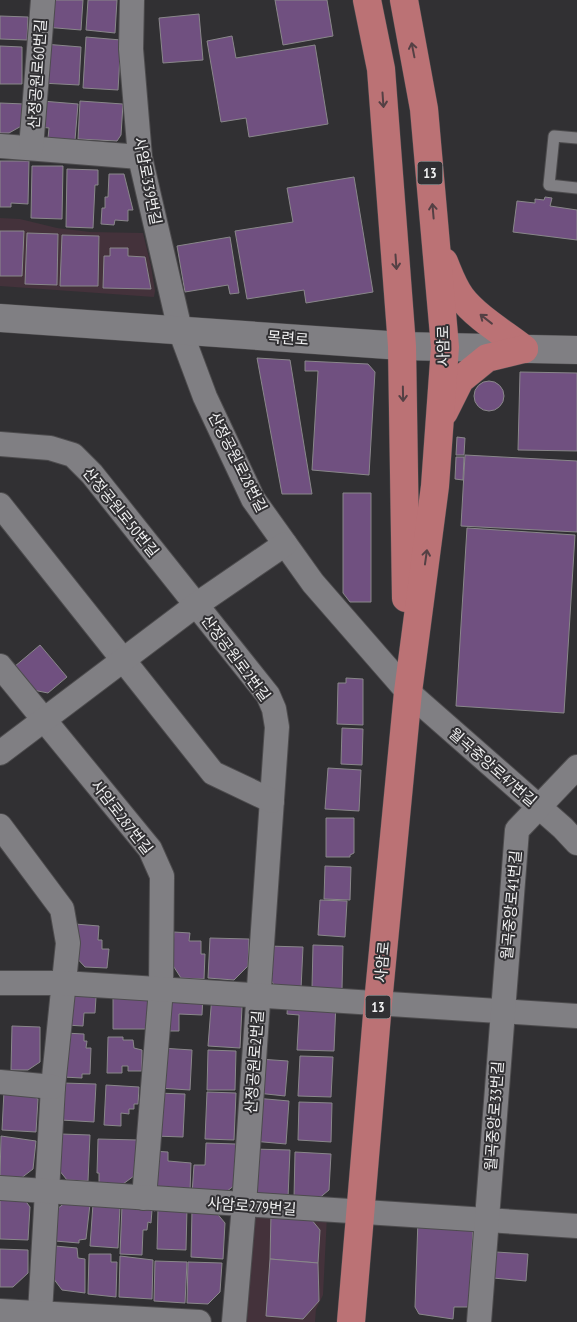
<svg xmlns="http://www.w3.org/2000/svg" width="577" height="1322" font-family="'PT Sans Narrow','Noto Sans KR',sans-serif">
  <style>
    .commercial { fill: #44323b }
    .building { fill: #705080; stroke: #89878a }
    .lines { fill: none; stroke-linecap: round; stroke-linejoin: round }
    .service-casing { stroke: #4d4c4e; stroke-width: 13 }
    .minor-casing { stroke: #4d4c4e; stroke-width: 26 }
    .secondary-casing { stroke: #4d4c4e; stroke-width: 29 }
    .primary-casing { stroke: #4d4c4e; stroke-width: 29 }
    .service { stroke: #807f83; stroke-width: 11 }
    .minor { stroke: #807f83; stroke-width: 24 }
    .secondary { stroke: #807f83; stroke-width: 28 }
    .primary { stroke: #bb7275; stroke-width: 28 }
    .oneway { stroke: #544044 }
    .labels { text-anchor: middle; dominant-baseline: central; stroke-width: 4; stroke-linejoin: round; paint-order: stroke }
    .shield { fill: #313033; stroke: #b7b6b8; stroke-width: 1 }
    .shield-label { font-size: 14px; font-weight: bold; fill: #f0f0f1 }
    .street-label { font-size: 15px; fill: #f0f0f1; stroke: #313033 }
  </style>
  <rect width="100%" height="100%" fill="#313033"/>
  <g class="commercial">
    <polygon points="0,218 20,219 57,228 90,232 143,233 151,266 155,291 154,297 0,286"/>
    <polygon points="254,1214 327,1216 323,1295 316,1309 315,1322 247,1322"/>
  </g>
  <g class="building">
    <polygon points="46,0 83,0 81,30 44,27"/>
    <polygon points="88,0 117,0 115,33 86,30"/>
    <polygon points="275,0 327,0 333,36 283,45"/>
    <polygon points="199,14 203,60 163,63 159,18"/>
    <polygon points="0,16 28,17 27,40 0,39"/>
    <polygon points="232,36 236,58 315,45 328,124 249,137 246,118 221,122 207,41"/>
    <polygon points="86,37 121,40 118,90 83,88"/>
    <polygon points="44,44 81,47 79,85 41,83"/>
    <polygon points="0,46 22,47 22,84 0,84"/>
    <polygon points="42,101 78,104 75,140 48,138 49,128 40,127"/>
    <polygon points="80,101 123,104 121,135 117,141 78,139"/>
    <polygon points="0,103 25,104 25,124 9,133 0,133"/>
    <polygon points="0,161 29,161 28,204 11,203 11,207 0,207"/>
    <polygon points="32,166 63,166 62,219 31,218"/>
    <polygon points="67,169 98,170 98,185 95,185 93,228 66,227"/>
    <polygon points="109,174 124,174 133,210 128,210 128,221 115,220 114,225 101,224 102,208 105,208 105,197 108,197"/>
    <polygon points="354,177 373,292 306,303 304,290 247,299 235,231 293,222 287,188"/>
    <polygon points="545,197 552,198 550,206 577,210 577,240 513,232 517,201 535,203 535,199 544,200"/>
    <polygon points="0,231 24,231 22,276 0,276"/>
    <polygon points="27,233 58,234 57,285 25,284"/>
    <polygon points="62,235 99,236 98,286 60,286"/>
    <polygon points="230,237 239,293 230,294 228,285 185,292 177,246"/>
    <polygon points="110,248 128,248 128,256 145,257 151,289 103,288 104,256 110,256"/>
    <polygon points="257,358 290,360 312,494 282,494"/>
    <polygon points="305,361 368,364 375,372 369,475 312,470 318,371 305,371"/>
    <polygon points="520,372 577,373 577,451 518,450"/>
    <circle cx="489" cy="396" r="15"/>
    <polygon points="457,437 465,438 464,455 456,455"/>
    <polygon points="465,455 577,461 577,532 461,526"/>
    <polygon points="456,457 464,457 463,480 455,479"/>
    <polygon points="343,493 371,493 371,602 350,602 343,593"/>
    <polygon points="467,528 575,535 564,713 456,706"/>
    <polygon points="40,645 67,677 48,693 33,690 14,667"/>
    <polygon points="346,678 363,679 363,725 337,724 338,683 346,683"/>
    <polygon points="342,728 363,729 362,765 341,764"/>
    <polygon points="328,768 361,770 359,811 325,809"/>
    <polygon points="326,818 354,818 354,853 350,855 350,857 326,857"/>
    <polygon points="325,866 351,867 350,900 324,899"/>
    <polygon points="320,900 347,901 345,937 318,935"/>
    <polygon points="75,924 99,926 98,940 102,940 102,949 109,949 107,968 85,967 73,954"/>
    <polygon points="174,932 190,933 189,941 201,941 201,954 205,954 204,979 181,978 172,964"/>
    <polygon points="210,938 249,939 248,966 234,980 208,978"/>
    <polygon points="313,945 343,946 342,989 312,988"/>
    <polygon points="267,946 303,947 301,989 277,988 265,973"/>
    <polygon points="113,990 151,999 151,1029 113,1029"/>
    <polygon points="172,993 203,995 202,1015 179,1014 179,1031 163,1031"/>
    <polygon points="68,995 96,997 95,1013 84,1013 83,1026 66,1025"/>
    <polygon points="212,995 232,996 242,1007 240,1048 208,1046"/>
    <polygon points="288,999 336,1002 334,1051 297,1050 299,1015 287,1014"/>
    <polygon points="12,1026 40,1027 40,1062 28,1070 11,1070"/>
    <polygon points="65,1033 84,1034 84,1041 87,1041 86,1048 91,1048 90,1074 82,1074 82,1078 63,1077"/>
    <polygon points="108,1037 123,1037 123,1040 133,1040 134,1048 142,1050 142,1071 128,1071 128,1066 122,1066 122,1073 107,1073"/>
    <polygon points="161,1048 192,1050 190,1090 158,1088"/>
    <polygon points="208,1050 236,1051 235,1090 207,1090"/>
    <polygon points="300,1056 333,1057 331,1097 298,1096"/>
    <polygon points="259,1059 288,1061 285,1096 257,1093"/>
    <polygon points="63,1083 96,1084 94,1122 61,1120"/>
    <polygon points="106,1085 139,1087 138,1104 134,1104 134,1109 129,1109 129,1114 121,1113 121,1126 104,1125"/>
    <polygon points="4,1091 25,1092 38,1099 36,1132 2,1130"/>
    <polygon points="207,1092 236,1093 234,1140 205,1139"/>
    <polygon points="157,1093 185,1094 183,1137 154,1136"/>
    <polygon points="255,1098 289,1101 286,1144 252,1141"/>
    <polygon points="299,1102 332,1103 331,1142 298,1140"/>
    <polygon points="61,1134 90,1135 88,1181 67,1180 59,1170"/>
    <polygon points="1,1136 36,1141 33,1169 20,1179 0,1177"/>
    <polygon points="98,1139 138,1140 138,1173 123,1184 99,1184 99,1173 97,1173"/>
    <polygon points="206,1143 236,1144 235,1185 222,1195 192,1194 194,1165 205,1165"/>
    <polygon points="253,1149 290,1150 288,1198 261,1196 252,1187"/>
    <polygon points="153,1151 168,1152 168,1161 191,1163 190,1192 162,1191 152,1180"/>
    <polygon points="295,1152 331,1154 329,1190 317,1200 294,1198"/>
    <polygon points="0,1192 21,1195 30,1207 28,1240 0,1239"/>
    <polygon points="66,1202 90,1204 86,1239 79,1240 79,1243 55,1241 57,1209"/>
    <polygon points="93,1204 120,1206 118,1248 90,1246"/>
    <polygon points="122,1206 156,1207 155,1211 152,1210 151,1223 148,1222 147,1230 143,1230 142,1255 120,1254"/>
    <polygon points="158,1208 187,1208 186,1250 157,1249"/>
    <polygon points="192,1210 215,1211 225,1223 223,1259 191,1257"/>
    <polygon points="271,1214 311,1219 320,1230 318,1263 270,1259"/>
    <polygon points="418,1219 473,1229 469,1307 454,1307 453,1319 419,1314 415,1307"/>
    <polygon points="55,1246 77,1248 78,1258 85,1259 85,1293 62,1290 53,1278"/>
    <polygon points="0,1249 28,1250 28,1273 13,1287 0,1287"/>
    <polygon points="496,1252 528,1254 526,1281 493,1278"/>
    <polygon points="89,1254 111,1254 111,1262 117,1262 116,1297 88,1294"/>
    <polygon points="120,1256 153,1260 152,1299 119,1297"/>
    <polygon points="270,1259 318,1263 319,1301 303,1319 266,1316"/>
    <polygon points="155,1261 187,1262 185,1303 154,1301"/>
    <polygon points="188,1262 222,1263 220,1292 208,1304 187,1303"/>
  </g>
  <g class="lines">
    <defs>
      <polyline id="service" points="577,138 554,136 549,185 577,188"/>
      <g id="minor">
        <polyline points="132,0 131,49 140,157 180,330 205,397 253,499 313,583 408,692 563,828 577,843"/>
        <polyline points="0,146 140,157"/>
        <polyline points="31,148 43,0"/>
        <polyline points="0,444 50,448 73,455 92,474 268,695 274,709 277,727 244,1205 234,1322"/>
        <polyline points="0,505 213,773 272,801"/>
        <polyline points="0,666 150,849 162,876 161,989 144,1198"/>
        <polyline points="0,753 196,605 285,544"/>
        <polyline points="0,826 62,909 68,943 53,1087 40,1313"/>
        <polyline points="0,983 63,983 577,1016"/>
        <polyline points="0,1082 53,1087"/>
        <polyline points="0,1188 577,1226"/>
        <polyline points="0,1311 199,1322"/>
        <polyline points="479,1322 517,830 577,767"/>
      </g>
      <polyline id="secondary" points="0,318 402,346 577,350"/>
      <g id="primary">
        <polyline points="367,0 381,69 402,346 406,598"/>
        <path d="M444,262C449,274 453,286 461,297C476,317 505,334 524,349"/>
        <polyline points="444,412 460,380 487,358 524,349"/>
        <polyline points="351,1322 378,1003 408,692 435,486 445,347 424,109 404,0"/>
      </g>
    </defs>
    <use href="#service" class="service-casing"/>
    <use href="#minor" class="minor-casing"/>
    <use href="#secondary" class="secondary-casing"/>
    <use href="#primary" class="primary-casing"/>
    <use href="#service" class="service"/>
    <use href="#minor" class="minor"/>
    <use href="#secondary" class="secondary"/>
    <use href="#primary" class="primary"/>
  </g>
  <defs><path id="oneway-shaft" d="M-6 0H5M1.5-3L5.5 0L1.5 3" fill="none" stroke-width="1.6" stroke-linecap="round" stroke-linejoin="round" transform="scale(1.25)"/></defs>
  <g class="oneway">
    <use href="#oneway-shaft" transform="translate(413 50) rotate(-101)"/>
    <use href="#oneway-shaft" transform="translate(383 100) rotate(86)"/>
    <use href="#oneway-shaft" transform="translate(433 211) rotate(-95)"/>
    <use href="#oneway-shaft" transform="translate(396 262) rotate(86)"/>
    <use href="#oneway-shaft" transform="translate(486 319) rotate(-142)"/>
    <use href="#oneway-shaft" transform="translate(403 394) rotate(89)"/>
    <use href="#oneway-shaft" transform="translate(426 557) rotate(-82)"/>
  </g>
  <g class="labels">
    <g class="shield">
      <rect x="417.5" y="161.5" width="25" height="23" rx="4"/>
      <rect x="365.5" y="995.5" width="25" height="23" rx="4"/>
    </g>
    <g class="shield-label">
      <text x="430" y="173">13</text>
      <text x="378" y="1007">13</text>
    </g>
    <g class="street-label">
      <text transform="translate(37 74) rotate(-86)">산정공원로60번길</text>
      <text transform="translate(148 181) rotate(79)">사암로339번길</text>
      <text transform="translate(288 338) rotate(4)">목련로</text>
      <text transform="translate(443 346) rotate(-91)">사암로</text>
      <text transform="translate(238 462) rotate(63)">산정공원로28번길</text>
      <text transform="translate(121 512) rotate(51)">산정공원로50번길</text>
      <text transform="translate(236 658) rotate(53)">산정공원로2번길</text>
      <text transform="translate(493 767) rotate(41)">월곡중앙로47번길</text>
      <text transform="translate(122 817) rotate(52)">사암로287번길</text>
      <text transform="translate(511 905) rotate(-85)">월곡중앙로41번길</text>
      <text transform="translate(382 962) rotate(-85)">사암로</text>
      <text transform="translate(254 1062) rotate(-86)">산정공원로2번길</text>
      <text transform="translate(494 1116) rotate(-86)">월곡중앙로33번길</text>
      <text transform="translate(252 1206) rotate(4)">사암로279번길</text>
    </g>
  </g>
</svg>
